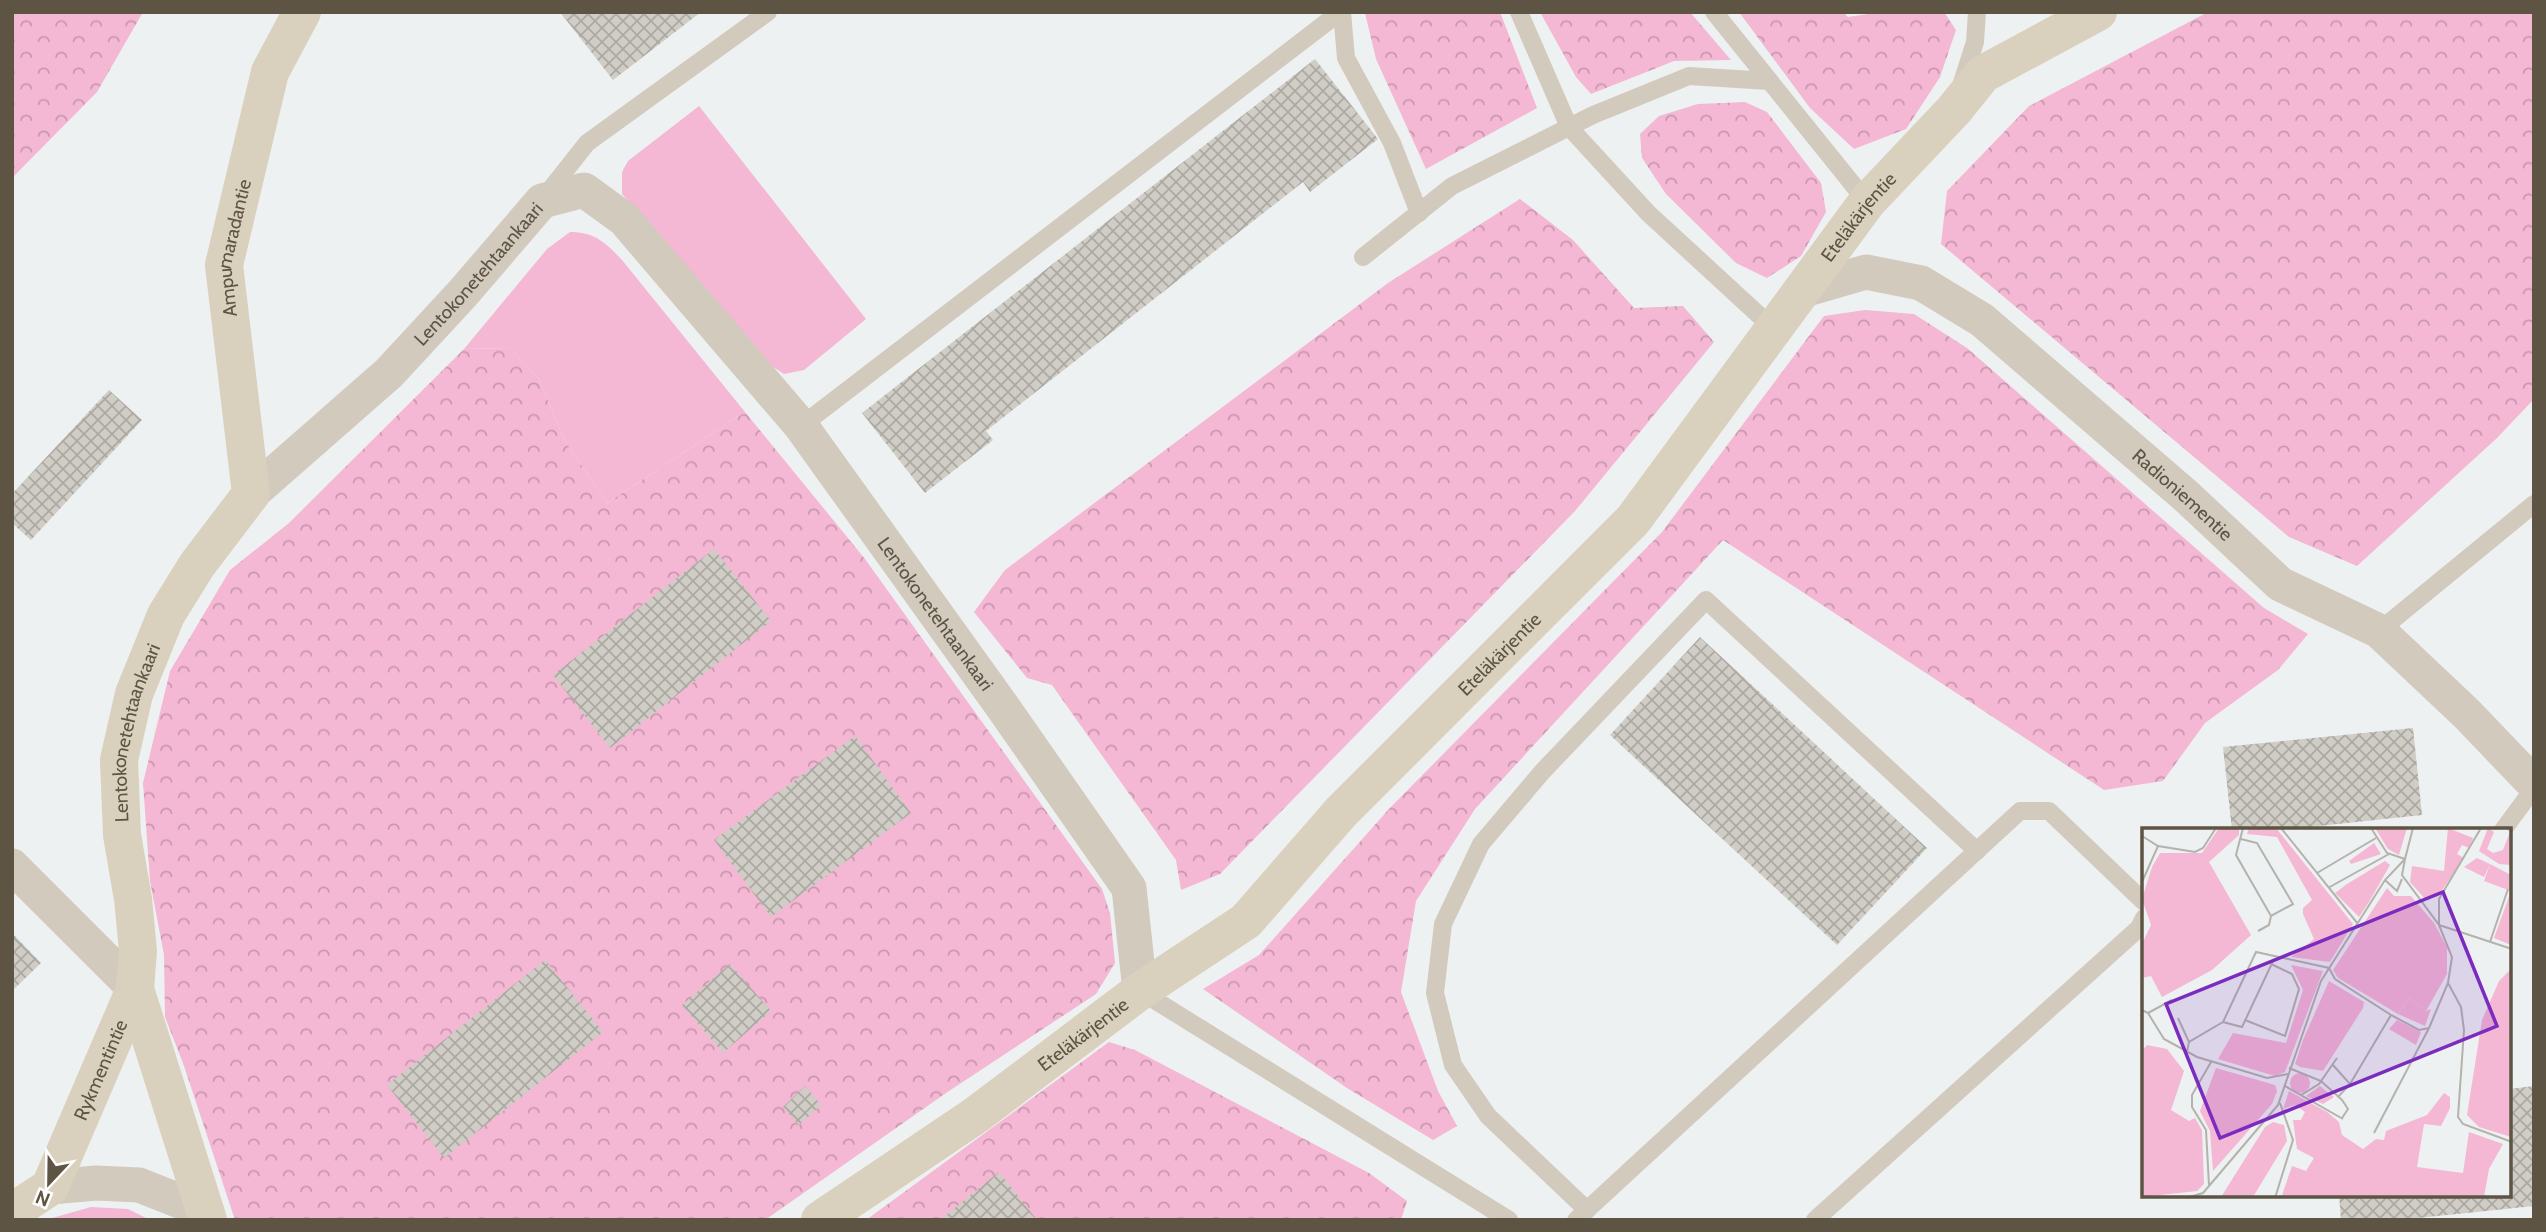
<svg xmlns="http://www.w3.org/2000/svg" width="2546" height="1232" font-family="Cabin,sans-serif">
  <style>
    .grass { fill: #f4b7d4 }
    .forest { fill: url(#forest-crowns) }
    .building { fill: url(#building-cross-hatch) }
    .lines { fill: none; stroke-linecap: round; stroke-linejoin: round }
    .lane { stroke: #d2cabd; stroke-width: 18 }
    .street { stroke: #d2cabd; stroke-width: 35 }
    .secondary { stroke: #dad0be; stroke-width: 38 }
    .labels { text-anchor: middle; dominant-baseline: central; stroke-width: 6; stroke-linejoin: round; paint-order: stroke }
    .street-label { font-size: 19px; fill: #5e5444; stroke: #fff }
    .inset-road { fill: none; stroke: #b4b2ac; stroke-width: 2 }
    .view { fill: #7b2cbf; fill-opacity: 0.15; stroke: #7b2cbf; stroke-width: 3.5 }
    .inset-edge { fill: none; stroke: #5e5444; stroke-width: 3.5 }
  </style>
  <defs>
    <pattern id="forest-crowns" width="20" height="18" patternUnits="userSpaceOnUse" patternTransform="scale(1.75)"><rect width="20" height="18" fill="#f4b7d4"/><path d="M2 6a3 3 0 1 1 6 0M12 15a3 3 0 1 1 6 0" fill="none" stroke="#c997ae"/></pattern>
    <pattern id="building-cross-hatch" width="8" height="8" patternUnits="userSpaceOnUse" patternTransform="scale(1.75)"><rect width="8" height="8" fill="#cfcdc5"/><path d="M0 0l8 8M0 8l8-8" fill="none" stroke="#aba9a2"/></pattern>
  </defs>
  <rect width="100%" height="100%" fill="#eef1f1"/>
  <g class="grass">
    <polygon points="699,106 866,319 804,370 784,374 769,364 622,194 622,172 628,161"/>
    <path d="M570,232C595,232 606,243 622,260L745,412L607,503L565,441L539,379L510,348L464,349L547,249Z"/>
    <polygon points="91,1207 128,1209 150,1220 45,1220"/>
  </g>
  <g class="forest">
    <polygon points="12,12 143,12 97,92 12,178"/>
    <polygon points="1500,12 1537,108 1426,169 1376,59 1365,13"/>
    <polygon points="1540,12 1690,12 1731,60 1674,61 1591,94 1576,77"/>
    <polygon points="1739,12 1843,12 1848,17 1882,12 1944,12 1956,30 1940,77 1906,129 1854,149 1810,108"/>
    <polygon points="2208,12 2534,12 2534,399 2497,438 2357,566 2289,537 1941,244 1947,191 2029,106"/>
    <polygon points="1745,102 1767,112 1802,158 1821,183 1826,212 1801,256 1767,278 1736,263 1666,194 1642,158 1640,134 1659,116 1698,104"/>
    <polygon points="1520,199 1573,240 1634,308 1683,306 1714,342 1575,511 1220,874 1181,890 1176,860 1052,685 1027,678 974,612 1005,570 1388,283"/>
    <polygon points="1865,310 1914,314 1967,348 2264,608 2308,634 2278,670 2205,723 2163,781 2104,790 1723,540 1475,809 1416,901 1401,992 1438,1091 1457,1126 1433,1140 1347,1088 1203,989 1259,955 1389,809 1662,532 1824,316"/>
    <polygon points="510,348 539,379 565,441 607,503 745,412 865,559 1102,889 1110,913 1115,963 1096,994 946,1093 765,1220 235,1220 184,1066 165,1017 164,955 150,881 143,783 170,671 230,570 289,523 464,349"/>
    <polygon points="1109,1042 1135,1050 1369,1173 1407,1201 1401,1220 866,1220"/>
  </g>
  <g class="building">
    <polygon points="560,12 701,12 613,80"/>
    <polygon points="1315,59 1378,139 1310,192 1303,182 986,431 993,440 925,493 862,413"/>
    <polygon points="109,390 142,420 31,540 12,523 12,494"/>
    <polygon points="714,549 771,621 610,748 553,675"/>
    <polygon points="1700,637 1927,848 1837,945 1610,735"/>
    <polygon points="2413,728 2422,815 2281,830 2232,830 2223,747"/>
    <polygon points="855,736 911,813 771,917 714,840"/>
    <polygon points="12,933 41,963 12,991"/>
    <polygon points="545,960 603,1032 444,1158 387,1085"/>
    <polygon points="730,964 771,1011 723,1053 682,1005"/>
    <polygon points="805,1086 821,1105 799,1125 783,1107"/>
    <polygon points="2534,1086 2534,1206 2399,1220 2341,1220 2339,1195 2509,1195 2509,1089"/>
    <polygon points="999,1172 1037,1220 940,1220"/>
  </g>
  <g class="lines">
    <g class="lane">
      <polyline points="1342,12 1346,58 1392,143 1419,213"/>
      <polyline points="1519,12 1569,127 1648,213 1775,330"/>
      <polyline points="1714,12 1867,202"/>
      <polyline points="1962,83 1975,42 1977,12"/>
      <polyline points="546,195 587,143 768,12"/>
      <polyline points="1363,257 1452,186 1593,115 1689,76 1769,81"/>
      <polyline points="801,426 1340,12"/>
      <polyline points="2379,631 2534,504"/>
      <polyline points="2503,830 2534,788"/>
      <polyline points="1140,991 1509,1220"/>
      <polyline points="1587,1210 1488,1116 1453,1065 1435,993 1443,924 1481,844 1542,772 1706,600 1977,851"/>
      <polyline points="1576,1220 2020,811 2049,811 2144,902"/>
      <polyline points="1815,1220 2139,928 2144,918"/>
    </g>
    <g class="street">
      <path id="s1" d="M1804,290L1866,272L1921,283L1982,320L2186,496L2280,584L2379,631L2467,714L2534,784"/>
      <path id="s2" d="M251,494L389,373L463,293L542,201L584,190L624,219L801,426L1002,706L1129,888L1140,991"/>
      <polyline points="12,866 135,989"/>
      <polyline points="50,1187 96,1183 139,1185 205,1211"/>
    </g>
    <g class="secondary">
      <path id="s3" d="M12,1212L50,1187L135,989"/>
      <path id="s4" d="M208,1220L135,989L138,951L133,899L122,835L119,760L134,694L166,615L197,565L251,494L224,265L270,72L302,12"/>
      <path id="s5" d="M820,1220L976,1115L1140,991L1246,921L1341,812L1633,520L1867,202L1954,110L1983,74L2098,12"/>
    </g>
  </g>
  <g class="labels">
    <g class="street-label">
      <text stroke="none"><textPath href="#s5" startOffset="1456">Eteläkärjentie</textPath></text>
      <text stroke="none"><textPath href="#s4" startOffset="1022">Ampumaradantie</textPath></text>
      <text stroke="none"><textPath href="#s2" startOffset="317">Lentokonetehtaankaari</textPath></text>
      <text stroke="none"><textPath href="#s1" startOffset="458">Radioniementie</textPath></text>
      <text stroke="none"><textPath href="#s2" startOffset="1010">Lentokonetehtaankaari</textPath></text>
      <text stroke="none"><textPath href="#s5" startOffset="889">Eteläkärjentie</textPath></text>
      <text stroke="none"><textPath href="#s4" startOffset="502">Lentokonetehtaankaari</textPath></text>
      <text stroke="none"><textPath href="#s5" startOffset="322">Eteläkärjentie</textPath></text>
      <text stroke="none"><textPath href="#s3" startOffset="173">Rykmentintie</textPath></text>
    </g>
  </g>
  <g transform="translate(2142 828)">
    <rect width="369" height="369" fill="#eef1f1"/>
    <path d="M233,0H265L257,27L246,21ZM306,0L331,10L327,20L320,17L315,26L322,30L296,68L284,72L268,54L270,38L302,43ZM232,15L239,26L209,36L207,33ZM335,30L348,36L342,49L322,39ZM243,33L248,37L227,74L216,69L205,56ZM267,170L284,183L289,181L283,198L256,186ZM255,192L279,204L274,217L247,201ZM131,294L142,297L145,313L111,369H79L123,299Z" fill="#f4b7d4"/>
    <path d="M77,0H97V7L67,34L109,107L70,142L20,169L9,148L0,150V116L9,97L0,71L10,39L18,25H60ZM107,0H134L211,96L188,134L149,129L172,111L161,86V80L170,72L135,9L105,6ZM346,0L352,4L345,21L351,25L361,22L368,4L363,0H369V37L357,36L337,23ZM348,36L369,47V117L352,110L369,63L342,53ZM205,56L227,74L217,89L193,65ZM245,60L252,68H269L292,95L305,119V146L284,183L267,170L256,186L196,150L191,142ZM149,137L181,143L143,244L133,248L76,231L91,205L144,215L161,162ZM369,141V309L337,299L325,287L340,192L357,153ZM187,153L222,174L221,180L181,243L158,239L153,236L161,212ZM5,217L25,221L42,243L29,282L47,293L53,290L60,302L62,356L55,363L0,369V223ZM74,240L133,257L135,263L130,276L71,343L68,303L58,283ZM148 255a10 10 0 1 1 20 0a10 10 0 1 1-20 0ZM178,258L192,269L181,276L164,268ZM147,263L185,284L197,294L200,307L221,321L234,311L242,312L244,303L285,287L302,265L308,269V280L299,298L282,296L275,339L321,345L327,304L361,316L347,341L342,369L139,370L150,338L164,343L172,330L155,321L151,292H159L163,284L153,277L141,281Z" fill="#f4b7d4"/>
    <path class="inset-road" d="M139,0L216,96M229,0L245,25L263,31M0,8L16,18L53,24L61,20L74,0M99,11L115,15L151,76L129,88L94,27L101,0M263,31L271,0M175,45L234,10M243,52L255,63L260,51M0,54L16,18M186,60L247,26M297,97V71L339,0M297,97L370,121M116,103L127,97L129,88M348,114L366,61M132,131L100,199L81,194L114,124L187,140L193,151L249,187L277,202L287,200L306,155L310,129L297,97L260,47L263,31M306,155L319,179L322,202L316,289L321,296L370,314M0,182L6,185L22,211L55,229L125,250L146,246M6,185L30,172M36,190L47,214M103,192L143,208L157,161L150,146L129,136M45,224L47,214L81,194M191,237L208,256L196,269M147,240L179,253L200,272L206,281L200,290M208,256L249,187M143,258L201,291M159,267L177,256L195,230M232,305L287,200M67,357L64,302L50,279V267L69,234M44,370L61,365L136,277L179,153L243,52L263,31M133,370L151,312L138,275"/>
    <path class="view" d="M301,64L355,198L78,310L24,176Z"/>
    <rect width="369" height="369" class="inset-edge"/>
  </g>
  <rect width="2546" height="1232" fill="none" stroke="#5e5444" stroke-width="28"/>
  <g transform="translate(49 1183) rotate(202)" stroke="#ffffff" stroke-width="5" paint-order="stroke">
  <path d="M0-5L12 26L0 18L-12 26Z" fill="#5e5444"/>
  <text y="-10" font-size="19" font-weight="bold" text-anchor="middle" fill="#5e5444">N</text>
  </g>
</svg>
